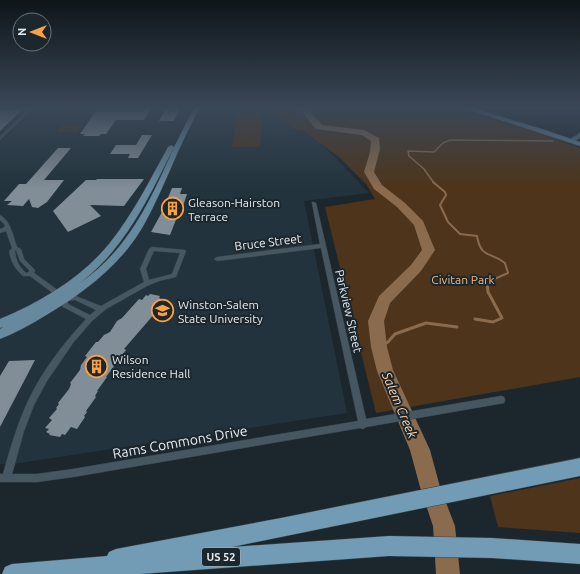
<svg xmlns="http://www.w3.org/2000/svg" width="580" height="574" font-family="Ubuntu,sans-serif">
  <style>
    .built { fill: #22333d }
    .green { fill: #4e341a }
    .lines { fill: none; stroke-linecap: round; stroke-linejoin: round }
    .stream-far2 { stroke: #8b6b4d; stroke-width: 1.5 }
    .stream-far1 { stroke: #8b6b4d; stroke-width: 2 }
    .stream { stroke: #8b6b4d; stroke-width: 3 }
    .river { fill: #8b6b4d; fill-rule: evenodd }
    .building { fill: #828e97 }
    .street-casing { stroke: #384248; stroke-width: 1 }
    .secondary-casing { stroke: #384248; stroke-width: 1 }
    .primary-casing { stroke: #384248; stroke-width: 1 }
    .highway-casing { stroke: #384248; stroke-width: 1 }
    .street { fill: #475762; fill-rule: evenodd }
    .secondary { fill: #597383; fill-rule: evenodd }
    .primary { fill: #66899e; fill-rule: evenodd }
    .highway { fill: #729cb5; fill-rule: evenodd }
    .labels { text-anchor: middle; dominant-baseline: central; stroke-width: 4; stroke-linejoin: round; paint-order: stroke }
    .shield { fill: #1c272d; stroke: #a8b0b6; stroke-width: 1 }
    .shield-label { font-size: 11px; font-weight: bold; fill: #e4ebf0 }
    .poi-label { font-size: 12px; fill: #e4ebf0; stroke: #1c272d; text-anchor: start }
    .street-label { font-size: 12px; fill: #e4ebf0; stroke: #1c272d }
    .park-label { font-size: 12px; fill: #edb987; stroke: #1c272d }
    .water-label { font-size: 13px; font-style: italic; fill: #fed3ab; stroke: #1c272d }
    .near-street-label { font-size: 14px; fill: #e4ebf0; stroke: #1c272d }
  </style>
  <rect width="100%" height="100%" fill="#1c272d"/>
  <polygon class="built" points="0,108 277,108 317,139 369,193 304,201 347,413 13,464 0,464"/>
  <g class="green">
    <polygon points="270,108 456,108 541,134 580,148 580,377 376,413 325,207 375,199 366,184 339,157 304,131 290,128 292,127"/>
    <polygon points="238,112 262,112 260,147 232,147"/>
    <polygon points="63,125 83,125 77,132 56,132"/>
    <polygon points="580,478 580,533 498,527 490,496"/>
  </g>
  <g class="lines">
    <polyline class="stream-far2" points="434,183 424,169 409,156 408,151 434,152 443,143 450,140 553,141"/>
    <path class="stream-far1" d="M433,182L445,192L446,195L440,205L448,222L460,234L477,236C481,259 490,251 505,263L508,273L492,280"/>
    <g class="stream">
      <polyline points="475,319 493,322 502,318 488,292 487,282 494,279"/>
      <polyline points="379,347 388,342 395,334 426,323 457,327"/>
    </g>
    <polygon class="river" points="303,108 311,108 311,113 322,125 364,130 379,138 380,149 374,172 382,185 405,203 423,221 435,250 421,271 390,303 384,321 387,347 393,370 430,450 440,487 455,526 460,574 436,574 433,526 420,487 410,450 377,371 371,347 368,321 379,296 411,265 422,250 414,225 397,207 374,189 364,172 370,152 371,141 362,135 316,129 303,113"/>
  </g>
  <g class="building">
    <polygon points="98,108 151,108 144,120 116,120 106,134 101,134 99,136 83,136 85,134 80,134"/>
    <polygon points="166,108 180,108 174,121 159,121"/>
    <polygon points="0,110 22,110 0,131"/>
    <polygon points="142,135 152,135 138,158 128,158 130,154 110,154 116,145 136,145"/>
    <polygon points="58,148 71,148 44,180 64,180 47,202 38,208 32,207 29,199 23,206 7,205 12,201 4,201 19,184 26,184"/>
    <polygon points="97,179 144,179 124,206 90,205 101,216 68,232 53,211 86,180 96,180"/>
    <polygon points="172,188 182,188 180,194 187,194 181,212 179,212 170,235 151,232 162,212"/>
    <polygon points="150,294 160,296 159,298 161,299 158,304 162,305 124,349 126,350 106,377 107,377 97,391 98,391 95,396 96,397 86,411 87,412 84,416 85,417 77,429 71,427 65,435 62,434 60,437 49,435 50,434 46,432 49,429 45,428 52,420 49,418 57,409 56,408 59,404 58,403 69,389 71,384 70,383 80,370 81,365 87,357 85,356 96,342 98,342 104,335 110,332 117,321 122,318 139,299 142,300 146,295 148,296"/>
    <polygon points="35,360 0,427 0,376 9,361"/>
  </g>
  <g class="lines">
    <defs>
      <g id="street">
        <polygon points="30,108 33,108 0,140 0,137"/>
        <path d="M312,202H314L316,203L366,419L501,396L504,397L505,400L504,403L366,427L363,429L360,428L73,477L37,482H0V474H3C10,449 17,425 28,401C42,371 63,344 86,319L63,307L62,305L63,297L76,296L101,306L144,282L140,269L149,249L152,247L185,250L186,251L176,277L159,281L147,286L106,309L92,321L73,343L47,381L34,405L24,431L12,474H37L73,469L358,421L321,248L217,261L214,259L217,257L320,244L312,203ZM154,251L180,253L172,274L149,280L146,269ZM75,300L96,310L90,315L68,304V301Z"/>
        <path d="M0,215C11,221 13,236 17,247L21,249L24,259L35,270L34,273L62,293L63,295L62,297H58L30,276H23C15,269 11,262 9,251L12,248L6,231L0,233V229L5,227L4,224L0,220ZM16,250L20,261L29,270V272L26,273C19,266 16,261 15,251Z"/>
      </g>
      <polygon id="secondary" points="580,133 580,138 573,142 569,142 569,140"/>
      <g id="primary">
        <path d="M194,108H200C179,144 166,184 146,221C123,264 85,292 43,317C30,325 15,333 0,339V329L3,327L0,328V319C41,302 81,278 109,244C133,214 150,180 168,147L171,145L174,147ZM174,147C151,200 128,250 80,283C125,249 149,197 174,147Z"/>
        <polygon points="463,108 473,108 545,130 580,142 580,146"/>
      </g>
      <polygon id="highway" points="580,458 580,476 232,547 389,536 492,538 580,544 580,564 492,558 389,556 140,574 2,574 5,567 12,564 107,556 109,552 116,549 281,518"/>
    </defs>
    <use href="#street" class="street-casing"/>
    <use href="#secondary" class="secondary-casing"/>
    <use href="#primary" class="primary-casing"/>
    <use href="#highway" class="highway-casing"/>
    <use href="#street" class="street"/>
    <use href="#secondary" class="secondary"/>
    <use href="#primary" class="primary"/>
    <use href="#highway" class="highway"/>
  </g>
  <linearGradient id="sky" x2="0" y2="1"><stop stop-color="#0f1519"/><stop offset="0.57" stop-color="#3a4757"/><stop offset="1" stop-color="#3a4757" stop-opacity="0"/></linearGradient>
  <rect width="580" height="189" fill="url(#sky)"/>
  <defs>
    <symbol id="building-ring" viewBox="-11 -11 22 22"><circle r="9.5" fill="#1c272d" stroke="#f6a248" stroke-width="1.5"/><path d="M-4-6H4V6H1V3H-1V6H-4ZM-2.5-4.3h1.7v1.8h-1.7ZM.8-4.3h1.7v1.8H.8ZM-2.5-1h1.7V.8h-1.7ZM.8-1h1.7V.8H.8Z" fill="#f6a248"/></symbol>
    <symbol id="university-ring" viewBox="-11 -11 22 22"><circle r="9.5" fill="#1c272d" stroke="#f6a248" stroke-width="1.5"/><path d="M0-5L7-2L0 1L-7-2ZM-4 1L0 2.5L4 1V4Q0 6-4 4Z" fill="#f6a248"/></symbol>
  </defs>
  <g fill-rule="evenodd">
    <use href="#building-ring" x="160" y="196" width="25" height="25"/>
    <use href="#university-ring" x="150" y="298" width="25" height="25"/>
    <use href="#building-ring" x="84" y="354" width="25" height="25"/>
  </g>
  <g class="labels">
    <rect class="shield" x="202" y="548" width="38" height="18" rx="3"/>
    <g class="shield-label">
      <text x="221" y="557">US 52</text>
    </g>
    <g class="poi-label">
      <text x="188" y="202">Gleason-Hairston<tspan x="188" dy="14">Terrace</tspan></text>
      <text x="178" y="304">Winston-Salem<tspan x="178" dy="14">State University</tspan></text>
      <text x="112" y="359">Wilson<tspan x="112" dy="14">Residence Hall</tspan></text>
    </g>
    <g class="street-label">
      <text transform="translate(268 242) rotate(-7)">Bruce Street</text>
      <text transform="translate(349 311) rotate(77)">Parkview Street</text>
    </g>
    <g class="park-label">
      <text x="463" y="279">Civitan Park</text>
    </g>
    <g class="water-label">
      <text transform="translate(400 405) rotate(67)">Salem Creek</text>
    </g>
    <g class="near-street-label">
      <text transform="translate(180 442) rotate(-10)">Rams Commons Drive</text>
    </g>
  </g>
  <g transform="translate(32 32) rotate(270)"><circle r="19" fill="#1c272d" stroke="#6c757b"/>
  <path d="M0-3L7 15L0 10L-7 15Z" fill="#f6a248"/>
  <text y="-6" font-size="11" font-weight="bold" text-anchor="middle" fill="#e4ebf0">N</text>
  </g>
</svg>
